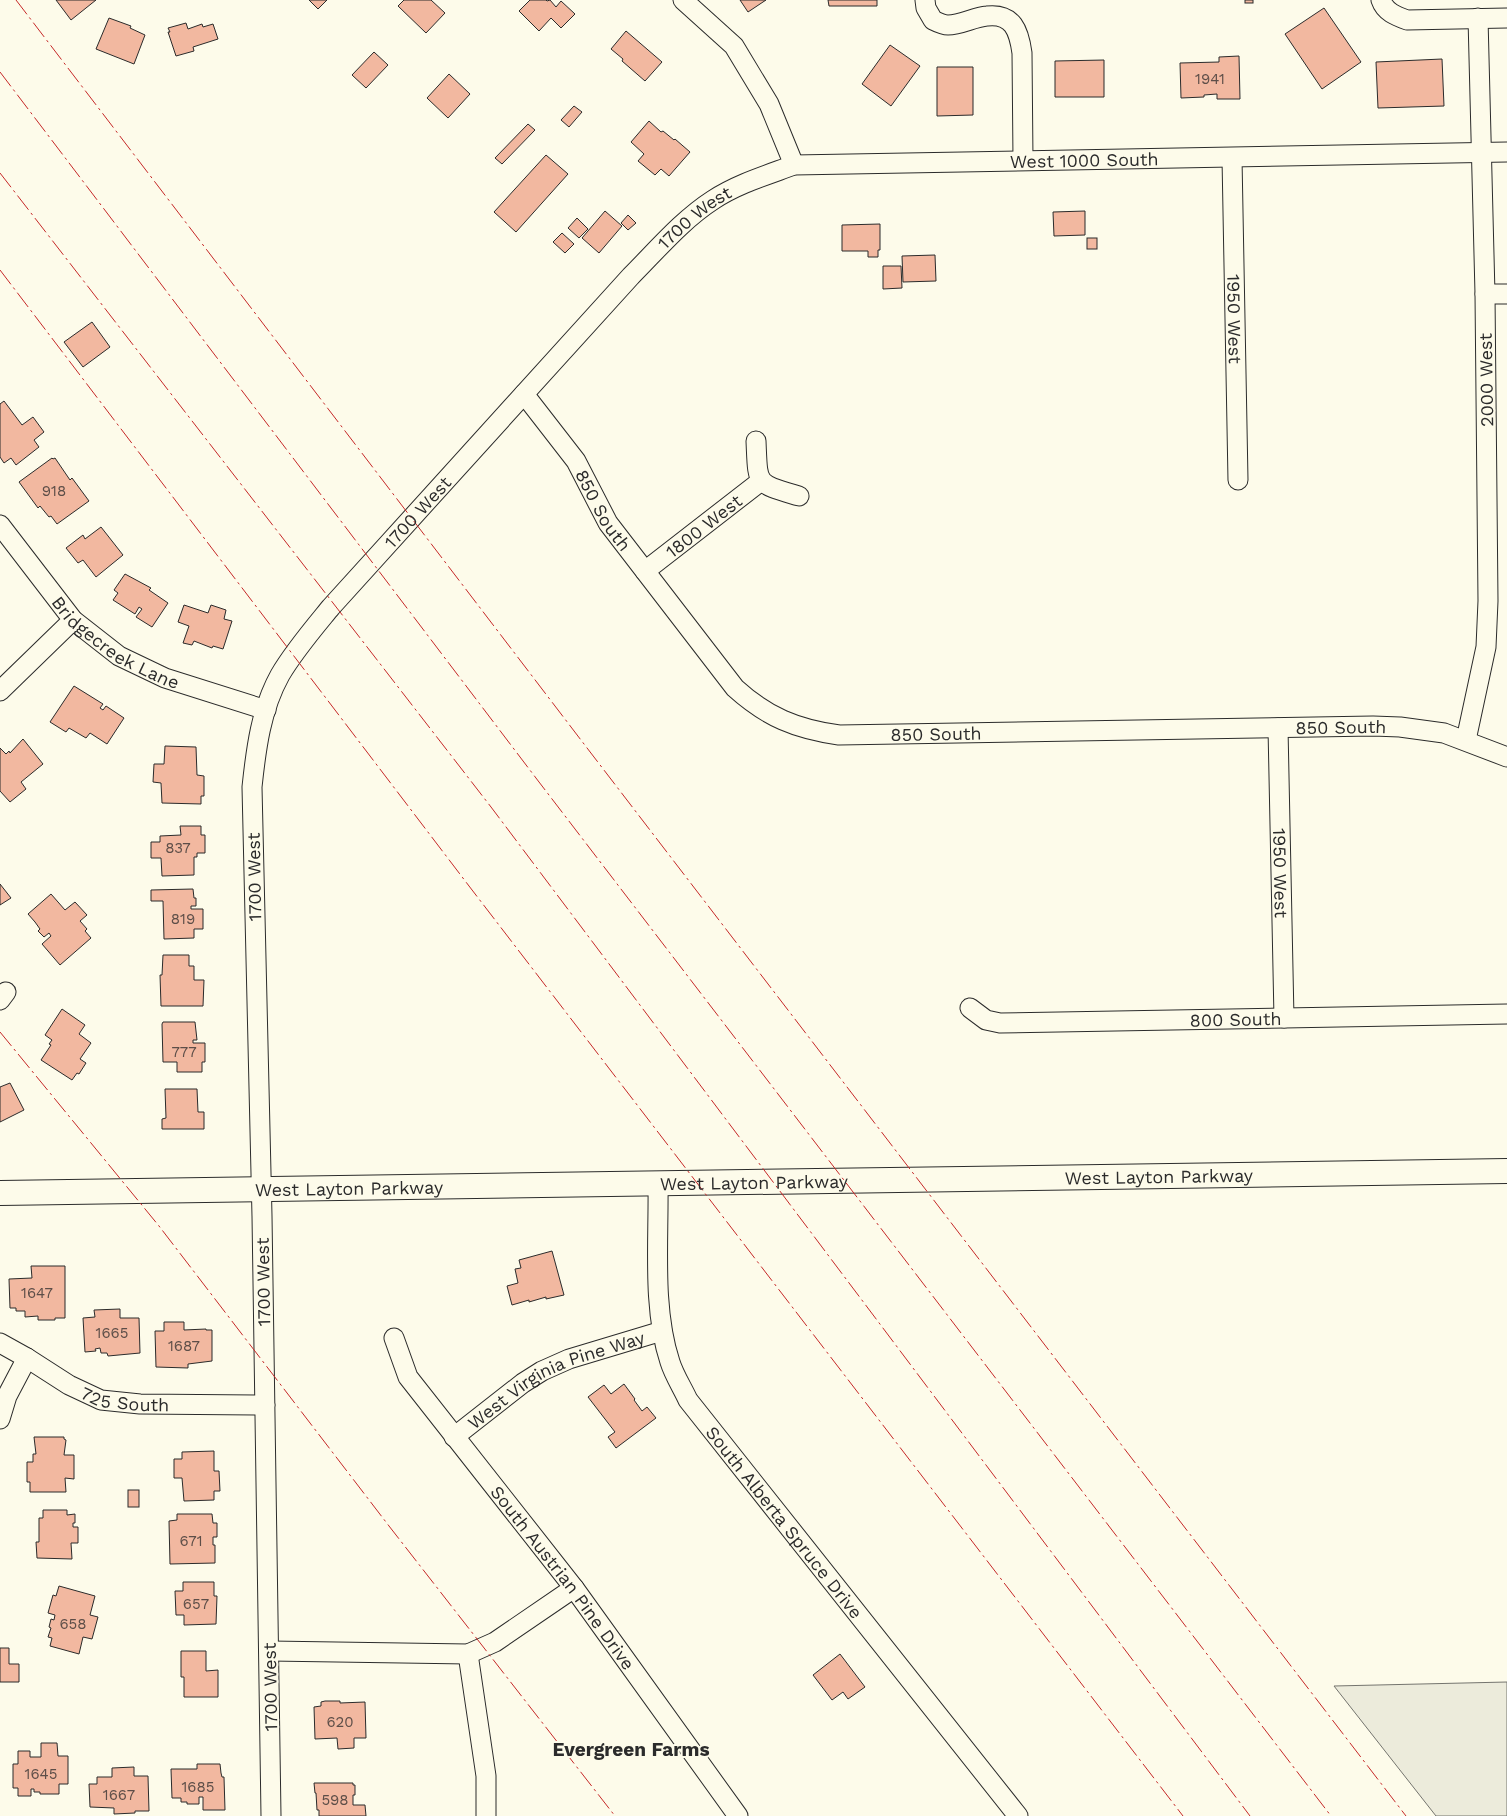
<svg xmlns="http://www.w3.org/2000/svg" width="1507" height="1816" font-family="'Work Sans',sans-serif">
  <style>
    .green { fill: #ecebdb; stroke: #74746e }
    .building { fill: #f2b8a0; stroke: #2b2b2b }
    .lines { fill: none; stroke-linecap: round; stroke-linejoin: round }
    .minor-casing { stroke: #2b2b2b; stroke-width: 21 }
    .major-casing { stroke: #2b2b2b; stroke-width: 26 }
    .minor { stroke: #fdfbea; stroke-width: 19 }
    .major { stroke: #fdfbea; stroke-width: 24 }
    .power { stroke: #c62828; stroke-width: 1; stroke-dasharray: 18 4 2.5 4; stroke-linecap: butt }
    .labels { text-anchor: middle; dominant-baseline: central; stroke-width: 4; stroke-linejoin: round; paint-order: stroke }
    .number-label { font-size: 15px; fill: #5d4e48 }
    .street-label { font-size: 18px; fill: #2b2b2b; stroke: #fdfbea }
    .neighbourhood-label { font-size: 19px; font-weight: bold; fill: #2b2b2b; stroke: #fdfbea }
  </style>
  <rect width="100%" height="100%" fill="#fdfbea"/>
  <polygon class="green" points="1507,1682 1507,1816 1436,1816 1334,1686"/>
  <g class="building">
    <polygon points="56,0 96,0 71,20"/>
    <polygon points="309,0 327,0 318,9"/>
    <polygon points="404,0 431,0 445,13 426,33 398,6"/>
    <polygon points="530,0 546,0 547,1 550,0 556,7 561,1 575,14 561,28 551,18 539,31 519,11"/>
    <polygon points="740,0 766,0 748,12"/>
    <polygon points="828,0 877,0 877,6 829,6"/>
    <rect x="1245" y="0" width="8" height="3"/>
    <polygon points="1324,8 1361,62 1322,89 1285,34"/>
    <polygon points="109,18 131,26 130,28 145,35 134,64 96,49"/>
    <polygon points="186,23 188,29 202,24 203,27 213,24 218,39 193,47 194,51 176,56 168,32 170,32 168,28"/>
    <polygon points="626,31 662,62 645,81 622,61 623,59 611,49"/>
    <polygon points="890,45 920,66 891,106 862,84"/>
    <polygon points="374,52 388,65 366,88 352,75"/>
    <polygon points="1239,56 1240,99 1217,99 1217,94 1204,95 1204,97 1181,98 1180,63 1219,62 1219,57"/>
    <polygon points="1442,59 1444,106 1378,108 1376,62"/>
    <polygon points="1104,60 1104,97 1055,97 1055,61"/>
    <polygon points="937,67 973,67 973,115 937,116"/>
    <polygon points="449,74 470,94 448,118 427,98"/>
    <polygon points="574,106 582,112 569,127 561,120"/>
    <polygon points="649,121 661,132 663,131 674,140 675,139 690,152 669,176 661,169 655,175 638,161 644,154 631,142"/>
    <polygon points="528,124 535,130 502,164 495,158"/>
    <polygon points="546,155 568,174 516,232 494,212"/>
    <polygon points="605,211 622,226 599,253 582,238"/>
    <polygon points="1085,211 1085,235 1054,236 1053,212"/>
    <polygon points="628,215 636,223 628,230 621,223"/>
    <polygon points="577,218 588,229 579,238 568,228"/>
    <polygon points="880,224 880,250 878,250 878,257 868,257 868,251 842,251 842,225"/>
    <polygon points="562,233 574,244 565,253 553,242"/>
    <rect x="1087" y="238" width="10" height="11"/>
    <polygon points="935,255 936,281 903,282 902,256"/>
    <polygon points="883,266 901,266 902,288 883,289"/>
    <polygon points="92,322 110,347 83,367 64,342"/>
    <polygon points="4,401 22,425 33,417 44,432 34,440 39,447 16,465 11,458 4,463 0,457 0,404"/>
    <polygon points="52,458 53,459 55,458 70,480 72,478 89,501 57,524 51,516 49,517 40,506 38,508 19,482"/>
    <polygon points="101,527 123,555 96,577 83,560 78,563 66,548 83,535 85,539"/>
    <polygon points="125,574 151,588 149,590 168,603 152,627 136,617 142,609 139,607 135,614 113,600 118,593 114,590"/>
    <polygon points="184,605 208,613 211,605 226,610 224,619 232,621 223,649 213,646 212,648 194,641 192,645 183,643 189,626 178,622"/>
    <polygon points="74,686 103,704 100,708 103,710 106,706 124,718 107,744 90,733 86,738 69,728 66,732 50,722"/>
    <polygon points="23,739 43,764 21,782 26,789 10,802 0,791 0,748 6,754 9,751 10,753"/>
    <polygon points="165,746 196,747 197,775 204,776 204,796 201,796 201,804 162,803 161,783 153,782 154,764 164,764"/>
    <polygon points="180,826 201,826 201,835 205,835 205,853 197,853 197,857 194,857 194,875 162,876 161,858 151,858 151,842 160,842 160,836 181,835"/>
    <polygon points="0,884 11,898 0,905"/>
    <polygon points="193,889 194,898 196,898 196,906 191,906 191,909 203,909 203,929 194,929 194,938 164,939 163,901 151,901 151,890"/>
    <polygon points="51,894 65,910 75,902 87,915 80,921 87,929 85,931 91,938 60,965 42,944 51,936 49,933 44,937 38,931 40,929 35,922 28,914"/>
    <polygon points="163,955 189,955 189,966 194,966 194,980 204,980 203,1006 161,1006 160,975 162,975"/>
    <polygon points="62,1009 85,1025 79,1034 91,1043 80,1059 86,1063 79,1074 77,1073 72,1080 41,1060 51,1045 49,1044 52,1040 45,1035"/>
    <polygon points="163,1022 195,1022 197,1040 193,1040 193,1043 205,1043 205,1062 202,1062 202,1072 177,1072 177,1062 163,1062 162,1024"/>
    <polygon points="10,1083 24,1110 0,1122 0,1087"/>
    <polygon points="165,1089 197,1089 198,1112 204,1112 204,1129 162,1129 162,1119 166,1118"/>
    <polygon points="552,1251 564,1295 546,1299 546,1297 529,1302 529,1300 512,1305 507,1286 518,1283 515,1269 521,1268 519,1260"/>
    <polygon points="31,1266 65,1266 65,1318 55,1318 55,1320 38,1320 38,1316 25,1317 25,1311 16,1311 16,1308 10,1308 9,1279 32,1278"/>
    <polygon points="120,1309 120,1318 139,1318 140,1353 108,1356 107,1353 101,1353 100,1348 95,1349 96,1351 85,1352 83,1318 95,1317 94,1310"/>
    <polygon points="164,1322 184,1322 184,1330 206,1329 206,1330 212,1330 212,1361 188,1364 188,1368 156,1367 155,1331 164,1331"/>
    <polygon points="624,1384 635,1399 634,1400 642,1411 647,1407 656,1418 616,1448 608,1437 615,1432 588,1397 604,1385 611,1394"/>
    <polygon points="34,1437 64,1437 64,1439 66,1440 64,1455 74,1455 74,1479 65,1478 66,1492 30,1492 30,1482 27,1482 27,1462 33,1462 33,1454 36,1454"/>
    <polygon points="214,1451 214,1471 219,1471 220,1491 214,1491 214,1500 184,1501 182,1478 174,1478 174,1459 182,1459 182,1452"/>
    <rect x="128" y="1490" width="11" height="17"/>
    <polygon points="43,1510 67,1510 67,1515 75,1514 75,1523 73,1523 73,1527 78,1527 78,1543 71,1543 72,1559 37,1558 36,1542 39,1542 39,1518 43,1518"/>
    <polygon points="177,1514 212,1514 213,1523 217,1523 217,1537 213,1537 213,1545 215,1545 215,1563 170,1564 169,1521 177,1520"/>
    <polygon points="183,1582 214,1582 214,1596 217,1596 216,1624 184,1625 184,1615 176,1615 175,1591 183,1591"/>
    <polygon points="59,1586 95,1596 90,1615 98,1617 92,1639 83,1637 79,1654 50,1646 52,1638 48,1637 51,1628 49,1627 51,1619 54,1620 55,1615 48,1613 53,1595 56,1596"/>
    <polygon points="0,1648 9,1648 9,1664 19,1664 19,1682 0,1682"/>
    <polygon points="181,1651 206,1651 206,1671 218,1670 218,1697 184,1697 184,1677 181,1677"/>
    <polygon points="840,1654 865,1687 848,1699 843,1692 832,1700 813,1675"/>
    <polygon points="325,1701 340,1701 340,1703 365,1702 366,1738 354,1738 354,1748 338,1749 337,1738 315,1739 314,1707 321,1706 321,1702"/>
    <polygon points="41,1743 57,1743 58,1756 68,1756 68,1784 59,1784 59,1794 40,1794 40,1792 34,1792 34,1789 31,1789 31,1796 18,1796 18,1788 13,1788 13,1764 18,1764 18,1751 30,1751 30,1757 41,1757"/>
    <polygon points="197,1764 220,1764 221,1773 222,1777 224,1777 225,1810 203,1810 203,1797 199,1797 199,1804 187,1804 187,1802 181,1802 181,1798 172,1798 171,1769 197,1769"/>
    <polygon points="134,1767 134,1776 148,1776 149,1811 135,1811 135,1813 114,1814 114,1808 90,1807 89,1784 97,1784 97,1777 112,1777 112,1768"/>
    <polygon points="314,1783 353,1783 353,1785 355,1785 355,1795 353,1795 353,1805 365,1805 366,1816 319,1816 319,1810 317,1810 316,1793 315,1793"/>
  </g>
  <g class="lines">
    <defs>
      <g id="minor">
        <polyline points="683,0 734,46 769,104 794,165"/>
        <path d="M925,0L926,8L933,20C937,22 943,25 948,25C961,25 974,17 987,16C1013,13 1019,31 1022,53L1023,160"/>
        <path d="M1381,0C1385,12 1396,16 1407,20L1507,18"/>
        <path id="s1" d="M1232,158L1238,480"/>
        <polyline points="1485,294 1507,294"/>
        <path id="s2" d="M524,394L576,461L608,523L735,688C767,717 796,729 839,735L1373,726L1400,727L1444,733L1507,757"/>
        <path d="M756,441C758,486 755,483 799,496"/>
        <path id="s3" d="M0,525L73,620L119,656L165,678L266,710"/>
        <path id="s4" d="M645,571L761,481"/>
        <polyline points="0,691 73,620"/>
        <path id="s5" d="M1278,728L1284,1018"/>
        <polyline points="1466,740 1486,647 1488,601 1485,294 1478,18"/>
        <polyline points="0,1000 6,992"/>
        <path id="s6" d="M970,1008L986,1020L1000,1023L1507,1014"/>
        <path id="s7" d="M658,1183C659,1240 652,1308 670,1362C674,1375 682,1387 688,1400L1018,1816"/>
        <path id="s8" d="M394,1338L408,1377L574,1588L738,1816"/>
        <path id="s9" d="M0,1343L27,1358L69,1385L101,1400L140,1404L265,1405"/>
        <polyline points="0,1419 7,1396 27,1358"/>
        <path id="s10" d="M454,1437L523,1383L542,1371L569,1359L662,1331"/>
        <polyline points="270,1651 468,1654 495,1642 574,1588"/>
        <polyline points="468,1654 486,1776 486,1816"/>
        <path id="s11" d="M271,1816L262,1216L252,787C256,749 261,709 280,675C294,651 313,629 331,607L631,276C657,250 682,220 713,200C737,184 767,175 794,165L1507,152"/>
      </g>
      <g id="major">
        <path id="s12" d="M0,1193L1507,1171"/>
      </g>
    </defs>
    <use href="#minor" class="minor-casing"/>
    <use href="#major" class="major-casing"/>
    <use href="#minor" class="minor"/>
    <use href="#major" class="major"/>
    <g class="power">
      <polyline points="16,0 584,744 1406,1816"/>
      <polyline points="0,72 539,782 1331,1816"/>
      <polyline points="0,173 491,807 1250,1816"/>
      <polyline points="0,270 469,886 1183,1816"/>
      <polyline points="0,1032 159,1226 389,1526 615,1816"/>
    </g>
  </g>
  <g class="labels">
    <g class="number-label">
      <text x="1210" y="79">1941</text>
      <text x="54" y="491">918</text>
      <text x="178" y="848">837</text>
      <text x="183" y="919">819</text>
      <text x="184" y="1052">777</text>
      <text x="37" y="1293">1647</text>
      <text x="112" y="1333">1665</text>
      <text x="184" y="1346">1687</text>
      <text x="191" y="1541">671</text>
      <text x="196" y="1604">657</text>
      <text x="73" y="1624">658</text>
      <text x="340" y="1722">620</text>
      <text x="41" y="1774">1645</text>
      <text x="198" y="1787">1685</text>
      <text x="119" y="1795">1667</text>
      <text x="335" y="1800">598</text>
    </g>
    <g class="street-label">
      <text stroke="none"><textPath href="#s11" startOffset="2168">West 1000 South</textPath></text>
      <text stroke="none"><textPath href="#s11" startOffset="1764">1700 West</textPath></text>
      <text stroke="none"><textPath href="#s1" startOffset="161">1950 West</textPath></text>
      <text transform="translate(1486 380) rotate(-91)">2000 West</text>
      <text stroke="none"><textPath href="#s2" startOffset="141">850 South</textPath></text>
      <text stroke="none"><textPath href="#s11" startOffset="1359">1700 West</textPath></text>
      <text stroke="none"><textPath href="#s4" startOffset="74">1800 West</textPath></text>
      <text stroke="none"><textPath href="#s3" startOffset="168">Bridgecreek Lane</textPath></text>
      <text stroke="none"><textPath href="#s2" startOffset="981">850 South</textPath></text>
      <text stroke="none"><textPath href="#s2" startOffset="576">850 South</textPath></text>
      <text stroke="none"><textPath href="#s5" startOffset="145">1950 West</textPath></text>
      <text transform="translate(254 877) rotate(-91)">1700 West</text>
      <text stroke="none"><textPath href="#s6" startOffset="270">800 South</textPath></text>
      <text stroke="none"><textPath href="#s12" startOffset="1159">West Layton Parkway</textPath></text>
      <text stroke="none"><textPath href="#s12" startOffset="754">West Layton Parkway</textPath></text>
      <text stroke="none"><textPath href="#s12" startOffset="349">West Layton Parkway</textPath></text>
      <text transform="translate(263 1282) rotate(-91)">1700 West</text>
      <text stroke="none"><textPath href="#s10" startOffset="119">West Virginia Pine Way</textPath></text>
      <text stroke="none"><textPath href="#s9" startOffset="140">725 South</textPath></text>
      <text stroke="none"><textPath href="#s7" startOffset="378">South Alberta Spruce Drive</textPath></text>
      <text stroke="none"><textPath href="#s8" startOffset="295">South Austrian Pine Drive</textPath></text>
      <text transform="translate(270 1687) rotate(-91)">1700 West</text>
    </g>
    <g class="neighbourhood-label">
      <text x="631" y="1749">Evergreen Farms</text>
    </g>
  </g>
</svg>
